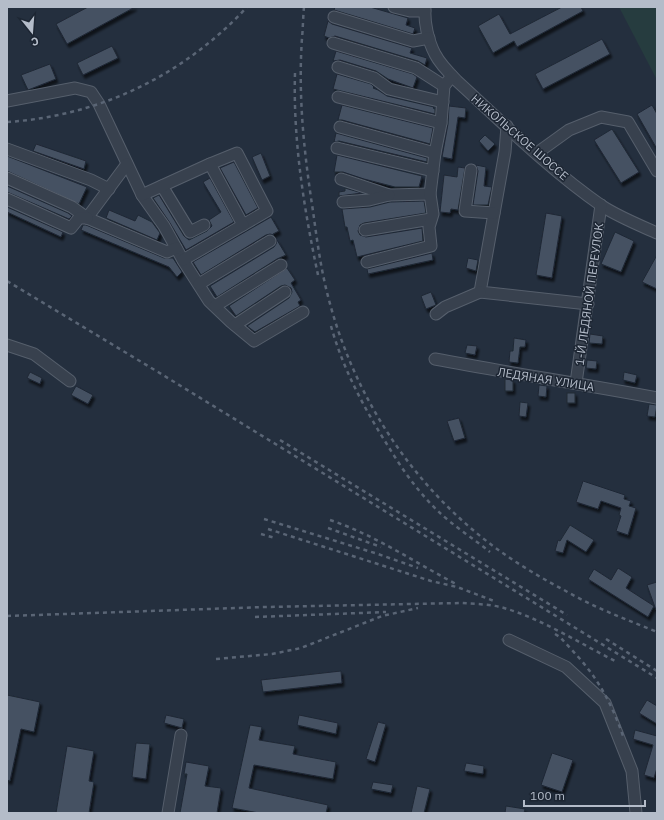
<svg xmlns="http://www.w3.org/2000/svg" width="664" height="820" font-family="'IBM Plex Sans',sans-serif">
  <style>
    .green { fill: #263c3f }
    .building { fill: #455162; stroke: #1f2835; filter: url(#shadow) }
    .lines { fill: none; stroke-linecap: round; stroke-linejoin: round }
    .minor-casing { stroke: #565f6c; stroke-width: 13 }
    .minor { stroke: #38414e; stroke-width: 11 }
    .rail { stroke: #5a6575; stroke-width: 2.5; stroke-dasharray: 4 4; stroke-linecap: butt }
    .labels { text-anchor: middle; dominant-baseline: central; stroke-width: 3; stroke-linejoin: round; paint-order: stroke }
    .street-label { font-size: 12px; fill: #b4bcc9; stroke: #1d2633 }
  </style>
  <defs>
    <filter id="shadow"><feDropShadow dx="2" dy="3.5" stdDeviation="1" flood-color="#0009"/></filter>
  </defs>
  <rect width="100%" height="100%" fill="#242f3e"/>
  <polygon class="green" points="619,7 657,7 657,80"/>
  <g class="building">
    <polygon points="88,7 135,7 67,44 56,24"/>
    <polygon points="335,7 370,7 408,18 406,25 415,28 413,34 334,10"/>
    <polygon points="562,7 581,7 583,11 517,47 514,41 493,53 478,26 499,14 510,34"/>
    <polygon points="328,21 332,24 412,48 410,53 427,58 425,65 418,61 335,36 329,38 324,36"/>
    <polygon points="602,39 610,54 543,89 535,74"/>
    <polygon points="112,46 118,58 83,75 77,63"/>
    <polygon points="336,51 413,74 417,77 413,88 388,79 376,71 340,60 333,61"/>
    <polygon points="50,64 56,79 28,90 21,75"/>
    <polygon points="337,74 371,84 374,87 373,88 378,90 387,96 434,107 433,108 435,109 435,114 333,89"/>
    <polygon points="342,105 433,128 430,144 342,120 338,120"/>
    <polygon points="652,105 657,114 657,149 637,114"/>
    <polygon points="449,106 466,108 465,118 458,117 452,159 442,157 448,124"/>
    <polygon points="612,129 639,172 621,183 594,140"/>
    <polygon points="336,133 427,158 427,162 339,141 334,142"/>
    <polygon points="485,135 495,144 488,151 479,141"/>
    <polygon points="36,144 86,161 84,169 33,151"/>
    <polygon points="261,153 270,176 262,180 252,157"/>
    <polygon points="337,155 422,176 419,187 395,187 364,179 343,172 334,172"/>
    <polygon points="7,156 87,187 79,204 7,171"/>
    <polygon points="234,162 258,208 246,215 220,168"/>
    <polygon points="476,165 486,167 484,186 492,187 488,205 473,205 478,171"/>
    <polygon points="458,167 465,168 458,210 451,209 450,213 440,212 444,175 457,177"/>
    <polygon points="210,178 234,222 186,250 170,223 153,198 159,195 184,236 189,240 207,231 212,226 209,220 221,212 203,182"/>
    <polygon points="7,186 68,213 72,216 69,219 7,192"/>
    <polygon points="345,188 362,193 339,196 339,192 345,191"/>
    <polygon points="424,201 426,213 364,223 360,225 358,231 360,235 366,237 422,228 423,241 357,257 353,240 350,241 347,227 345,227 342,209 370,207 390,202"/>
    <polygon points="7,207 63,232 61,237 7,212"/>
    <polygon points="109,210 135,221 138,215 152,222 160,233 157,240 106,218"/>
    <polygon points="546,213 562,216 552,278 536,275"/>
    <polygon points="271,217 279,231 273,234 274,235 270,234 266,235 201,275 193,262"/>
    <polygon points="83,225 86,225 164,258 173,258 182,272 177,277 169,267 81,230"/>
    <polygon points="615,232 634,241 621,272 601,264"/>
    <polygon points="277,240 286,255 277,259 217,297 210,286 274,247 276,244"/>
    <polygon points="432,253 433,260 368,274 367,269"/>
    <polygon points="657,255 657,289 642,282"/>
    <polygon points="468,258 478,260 476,271 466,268"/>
    <polygon points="287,268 295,280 291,283 301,300 298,302 300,306 255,332 247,326 289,298 292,292 291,288 285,285 281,286 236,316 229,306"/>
    <polygon points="431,292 436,305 426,309 421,296"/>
    <polygon points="590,334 603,336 602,344 589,343"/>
    <polygon points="514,338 526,340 525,347 520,347 518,363 509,362 510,351 513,351"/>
    <polygon points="467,345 477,346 475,355 465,353"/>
    <polygon points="587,360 597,361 596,369 586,368"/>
    <polygon points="30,372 42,378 40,384 27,378"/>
    <polygon points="624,372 637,375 635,383 623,380"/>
    <polygon points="505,379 513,380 513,391 505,391"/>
    <polygon points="539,385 547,386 546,397 538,396"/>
    <polygon points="76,386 93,395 88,404 71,395"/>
    <rect x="567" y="393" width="8" height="10"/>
    <polygon points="520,402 528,403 526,417 519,416"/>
    <polygon points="649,404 657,405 655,417 647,416"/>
    <polygon points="459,418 465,438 454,441 447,421"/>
    <polygon points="583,481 625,495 624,499 631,501 629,506 636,508 628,535 616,531 621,516 619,515 621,508 601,501 598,509 576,502"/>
    <polygon points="570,525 594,540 586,552 567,540 563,553 555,551 558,540 560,541"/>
    <polygon points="618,568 632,577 626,588 654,606 648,617 588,579 594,569 611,580"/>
    <polygon points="657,582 657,610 656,610 647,585"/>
    <polygon points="341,671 342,683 263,692 261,680"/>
    <polygon points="7,695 40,702 34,732 21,729 10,781 7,780"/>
    <polygon points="647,700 657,706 657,724 639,713"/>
    <polygon points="166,715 184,719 182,728 164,723"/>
    <polygon points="299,715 338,723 336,734 297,725"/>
    <polygon points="378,722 386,724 375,762 366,759"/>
    <polygon points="250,725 262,727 259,740 295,746 293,754 336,762 333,779 254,765 249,788 328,805 326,813 259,813 232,808"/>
    <polygon points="635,730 657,736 657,768 654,778 644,775 653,745 633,739"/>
    <polygon points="136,743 150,744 146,779 132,777"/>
    <polygon points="67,746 94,751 89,781 94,782 89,813 56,813"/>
    <polygon points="552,753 573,760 562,792 541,785"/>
    <polygon points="186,762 209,766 205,786 221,788 217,813 180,813 187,774 184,774"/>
    <polygon points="466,763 484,766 483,774 464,771"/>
    <polygon points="373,782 393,785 391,793 371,789"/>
    <polygon points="417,786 430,789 424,813 411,813"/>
    <polygon points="506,806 525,809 524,813 505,813"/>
  </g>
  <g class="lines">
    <defs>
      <g id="minor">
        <polyline points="394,7 410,11 425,11"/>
        <path d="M425,7C424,22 428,41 435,54C440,64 449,73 457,81C504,124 550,170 602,206C619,217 639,225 657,233"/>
        <polyline points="334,17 413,41 429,38"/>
        <polyline points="333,43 416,68 444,86"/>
        <polyline points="338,67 374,78 389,89 443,102"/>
        <polyline points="338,97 441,123"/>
        <polyline points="7,101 75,88 91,92 99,104 142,195 164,226 184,262 209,301 231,322 254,341 303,312"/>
        <polyline points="507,126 505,152 480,292 588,304"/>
        <polyline points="340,127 435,153"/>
        <polyline points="337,148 433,171"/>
        <polyline points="7,149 91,180 109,189"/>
        <polyline points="537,153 569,130 601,117 628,122 657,171"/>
        <polyline points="127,164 87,218 167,252 176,248"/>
        <polyline points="210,164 237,153 267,211 243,225"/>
        <polyline points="471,170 465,211 494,213"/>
        <polyline points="7,178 72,207 87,218"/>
        <polyline points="341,179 389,195 430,194"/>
        <polyline points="162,186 190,232 204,225"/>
        <polyline points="142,195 210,164 243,225 183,260"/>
        <polyline points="7,199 71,228 79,218 87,218"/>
        <polyline points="343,202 369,200 389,195"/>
        <polyline points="365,230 431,219"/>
        <polyline points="367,262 431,246 429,227 433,214 430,194 435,153 441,123 444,86 452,76"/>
        <polyline points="199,284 270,241"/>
        <polyline points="215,306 281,265"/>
        <polyline points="436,314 445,307 480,292"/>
        <polyline points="235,325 285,292"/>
        <polyline points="7,345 34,354 70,381"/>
        <path d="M435,359C509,373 583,384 657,398"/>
        <polyline points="576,383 601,205"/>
        <polyline points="509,640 566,667 605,703 632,771 636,813"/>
        <polyline points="168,813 181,735"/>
      </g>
    </defs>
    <use href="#minor" class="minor-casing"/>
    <use href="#minor" class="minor"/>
    <g class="rail">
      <path d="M304,7C303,17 303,28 302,38C298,96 304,153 313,211C317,240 321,271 329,300C355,399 414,488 497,549C518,564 541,578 564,590C593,607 625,619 657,632"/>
      <path d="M295,73C293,141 304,209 318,275"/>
      <path d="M7,122C100,116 184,75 247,7"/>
      <polyline points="7,281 158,372 657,678"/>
      <path d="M331,326C343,369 364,408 388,446C402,469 418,492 438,511C452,525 474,539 490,552"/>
      <polyline points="280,440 567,615"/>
      <polyline points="264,519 378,554 418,568"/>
      <path d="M330,520C375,535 414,562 456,584"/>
      <polyline points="328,528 381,547"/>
      <polyline points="268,529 431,581 457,587 494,601"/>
      <polyline points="261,534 275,538"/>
      <path d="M7,616L265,607L461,603C475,604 490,604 504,608C542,619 581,644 617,662"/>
      <polyline points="255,617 386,612"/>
      <path d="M555,634L560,637C568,646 577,655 585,665C603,687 615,712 624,739"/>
      <polyline points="606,639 657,671"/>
      <polyline points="216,659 272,654 301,648 382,616 418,608"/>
    </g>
  </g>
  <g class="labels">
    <g class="street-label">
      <text transform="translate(520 137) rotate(41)">НИКОЛЬСКОЕ ШОССЕ</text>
      <text transform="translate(589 294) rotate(-82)">1-Й ЛЕДЯНОЙ ПЕРЕУЛОК</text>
      <text transform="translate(546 379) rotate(9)">ЛЕДЯНАЯ УЛИЦА</text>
    </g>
  </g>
  <rect width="664" height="820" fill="none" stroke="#b4bcc9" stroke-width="16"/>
  <g transform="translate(32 32) rotate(163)" stroke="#1d2633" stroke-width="3" paint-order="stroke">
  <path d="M0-3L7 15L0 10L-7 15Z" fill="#b4bcc9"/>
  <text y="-6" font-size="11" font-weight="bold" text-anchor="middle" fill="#b4bcc9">С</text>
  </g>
  <path d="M524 800v6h121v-6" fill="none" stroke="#b4bcc9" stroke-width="2"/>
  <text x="530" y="800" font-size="12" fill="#b4bcc9" stroke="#1d2633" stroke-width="3" paint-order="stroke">100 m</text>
</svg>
